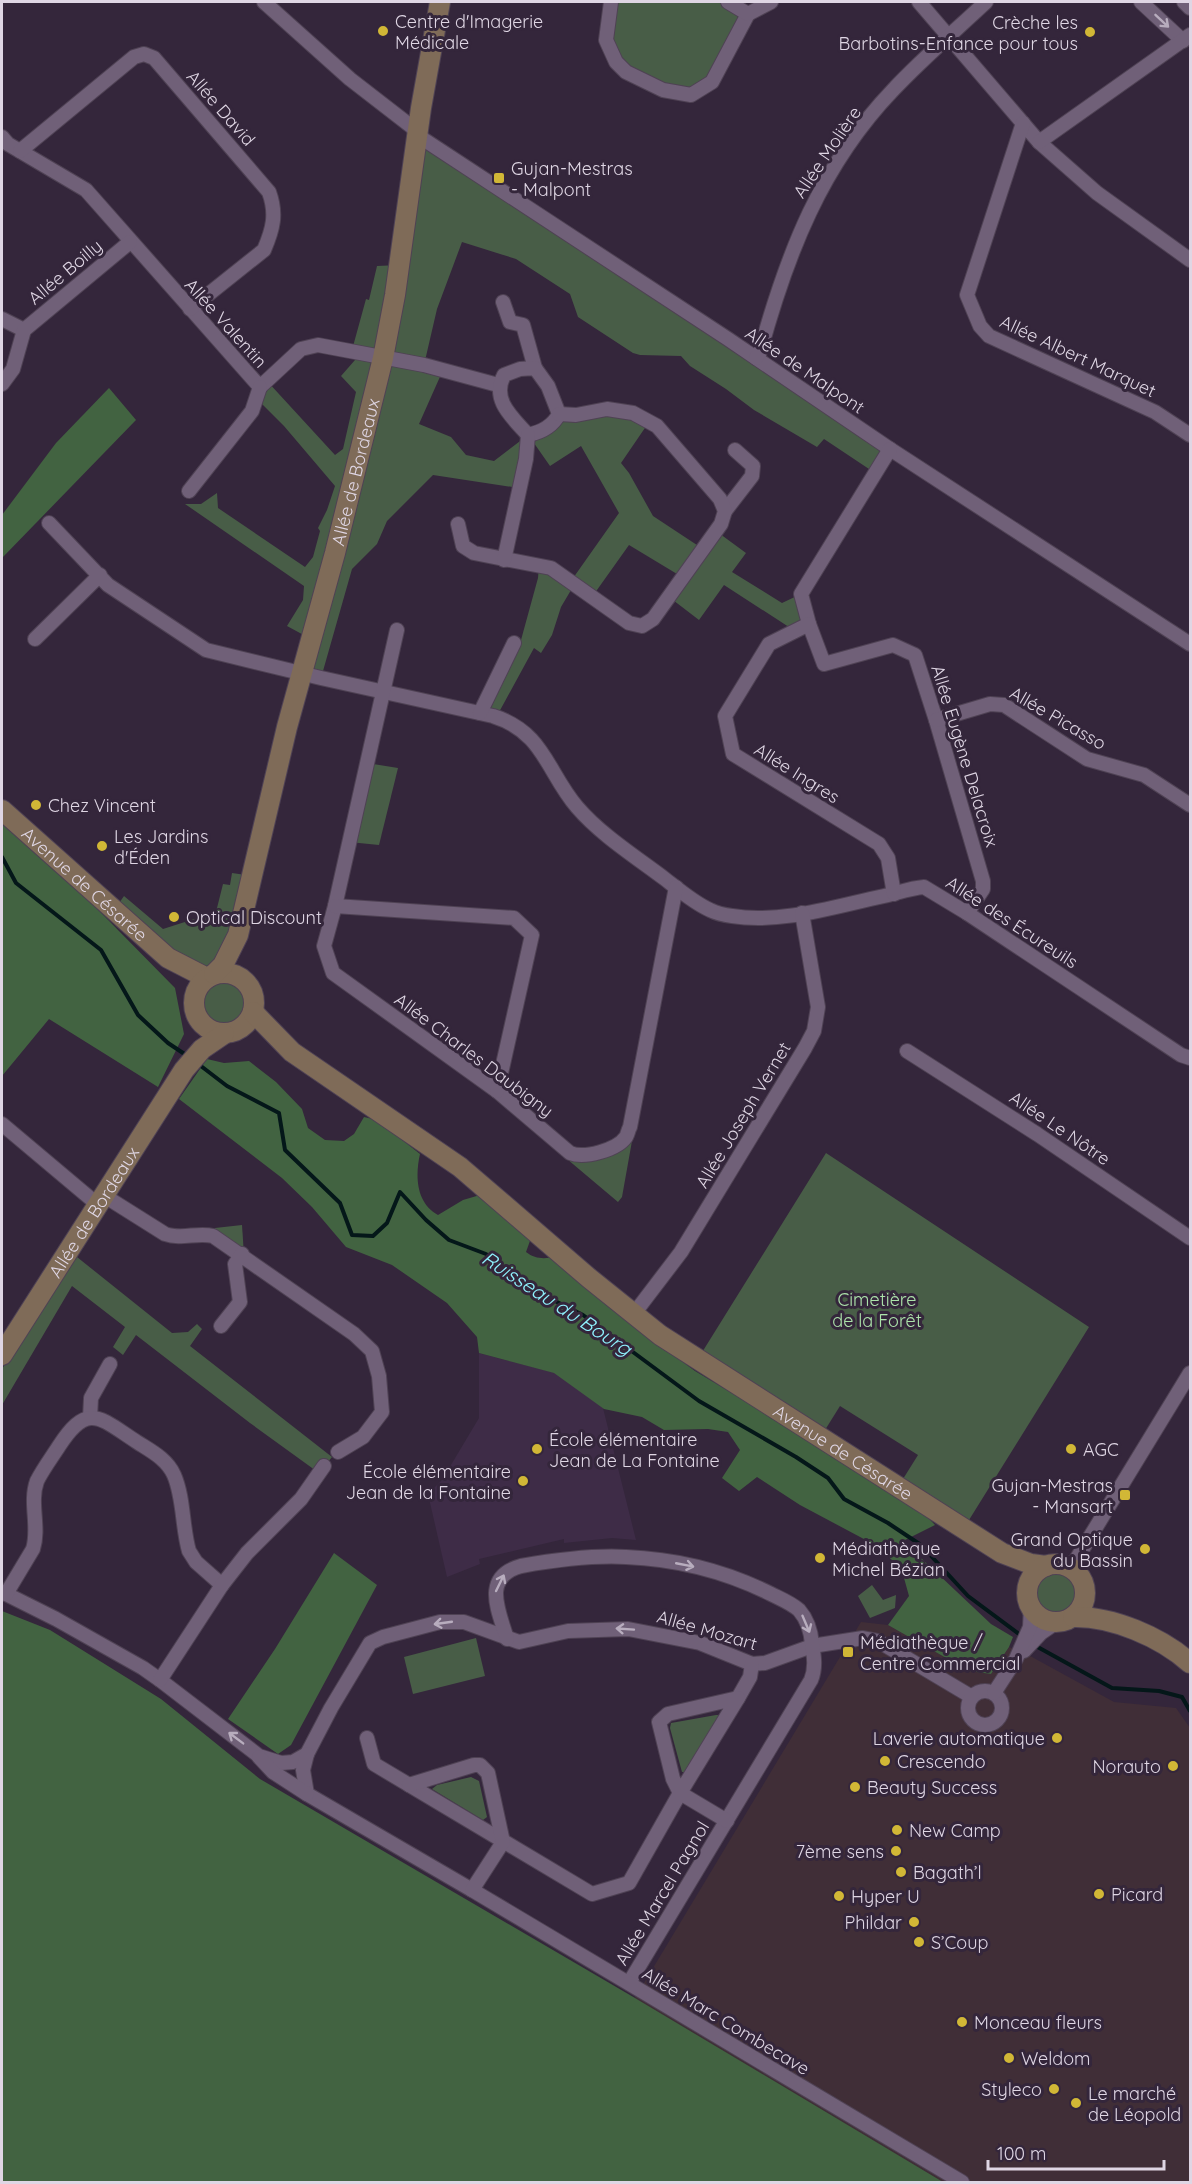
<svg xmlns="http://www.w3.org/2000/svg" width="1192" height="2184" font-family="Quicksand,sans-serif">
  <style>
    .commercial { fill: #402e37 }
    .built { fill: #3e2c47 }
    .green { fill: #485d47 }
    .forest { fill: #426341 }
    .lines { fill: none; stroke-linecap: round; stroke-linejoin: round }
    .stream { stroke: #041719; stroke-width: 4 }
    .street-casing { stroke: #4f4254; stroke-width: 16 }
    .secondary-casing { stroke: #4f4254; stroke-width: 22 }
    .street { stroke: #706078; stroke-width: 14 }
    .secondary { stroke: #7f6b58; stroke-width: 20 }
    .oneway { stroke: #b8adbe }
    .poi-dot { fill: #d1b736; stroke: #34263b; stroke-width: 2 }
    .labels { text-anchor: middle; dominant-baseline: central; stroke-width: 6; stroke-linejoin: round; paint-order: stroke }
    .poi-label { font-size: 18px; fill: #dfd6e4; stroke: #34263b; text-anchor: start }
    .street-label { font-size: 18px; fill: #dfd6e4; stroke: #34263b }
    .park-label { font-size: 18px; fill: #ace3aa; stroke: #34263b }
    .water-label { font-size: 20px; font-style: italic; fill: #8ff3fe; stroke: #34263b }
  </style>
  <rect width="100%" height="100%" fill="#34263b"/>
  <polygon class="commercial" points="861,1622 888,1625 969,1671 991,1674 1009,1647 1032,1657 1114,1702 1176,1708 1190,1728 1190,2182 943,2182 635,1998"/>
  <polygon class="built" points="479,1353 597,1384 636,1540 612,1538 564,1543 564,1539 479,1559 480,1564 447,1577 428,1494 442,1480 479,1418"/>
  <g class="green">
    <polygon points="611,2 728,2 748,14 712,82 691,95 626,72 606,40"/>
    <polygon points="418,134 890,449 875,473 824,439 817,447 754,410 726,389 690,366 681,356 640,355 633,353 578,317 570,294 516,259 462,242 437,309 424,365 443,370 419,424 451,437 466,455 494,461 528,435 555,422 607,409 649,422 621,463 629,473 653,516 703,549 716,531 746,553 732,572 782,603 801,594 809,624 795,631 724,585 699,620 669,597 682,577 629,545 592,597 574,585 561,607 552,635 541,653 534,648 498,714 486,710 521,640 538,578 539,566 571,581 619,513 581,446 550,466 529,436 519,488 433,475 387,521 377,544 352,569 321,678 301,673 311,639 287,626 303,600 304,586 185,504 201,504 217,493 218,508 305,567 313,557 320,531 318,528 327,510 335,486 284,426 256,398 267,381 335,455 343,449 356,392 341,376 355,360 352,350 366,299 369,300 377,266 399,265"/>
    <polygon points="367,763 398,768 379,845 349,842"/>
    <polygon points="232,873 246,875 223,953 214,968 202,970 173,954 117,906 124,896 163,929 216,912 223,884 230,885"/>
    <circle cx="224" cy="1004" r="24"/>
    <path d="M632,1141L622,1197L618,1202L567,1159C598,1162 607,1158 632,1141Z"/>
    <polygon points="826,1153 1089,1327 969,1520 903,1479 918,1455 840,1406 825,1430 701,1354"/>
    <polygon points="242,1225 244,1255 213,1236 215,1228"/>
    <polygon points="77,1257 172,1333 188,1332 197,1324 202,1329 190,1346 332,1457 319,1473 250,1423 136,1335 123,1355 113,1347 125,1327 72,1286 2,1405 2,1369 55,1283"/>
    <circle cx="1056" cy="1592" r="20"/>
    <polygon points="872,1585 883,1600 896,1595 895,1608 870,1618 858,1596"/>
    <polygon points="476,1638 485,1676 413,1694 404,1657"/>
    <polygon points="716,1715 721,1715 687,1772 682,1772 670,1728 671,1723"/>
    <polygon points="471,1777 479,1781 487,1817 483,1820 432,1789 437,1785"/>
  </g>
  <g class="forest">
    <polygon points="109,388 136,420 3,557 2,515 56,443"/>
    <polygon points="2,822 59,870 175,988 184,1034 158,1087 49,1019 2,1076"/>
    <path d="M207,1059L224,1063L249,1061L276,1082L302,1109L308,1128L325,1140L344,1141L354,1134L364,1117L377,1120L420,1154C415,1176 416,1203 438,1215L463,1200L480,1195L531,1238L526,1252C535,1259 544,1259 554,1257L626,1320L695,1371L809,1439L920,1509L935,1525L903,1541L991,1624L1013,1637L1009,1647L991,1674L969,1671L888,1625L909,1596L904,1578L892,1560L877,1546L800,1505L757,1477L739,1491L722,1478L740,1450L728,1432L708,1429L664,1430L642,1417L604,1409L554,1373L479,1353L477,1337L447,1303L392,1265L346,1247L312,1207L282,1178L179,1099Z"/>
    <polygon points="334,1553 377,1585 291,1745 278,1754 228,1719 275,1649"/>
    <polygon points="2,1611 50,1630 161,1699 260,1779 635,1998 943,2182 2,2182"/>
  </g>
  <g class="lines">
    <g class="stream">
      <polyline points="2,857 16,883 101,950 138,1015 168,1043 189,1057"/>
      <polyline points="197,1063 227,1086 279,1113 285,1150 340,1203 352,1235 373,1236 387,1223 400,1192 426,1220 449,1240 486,1254 531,1289 583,1315 699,1401 796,1457 828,1478 844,1499 888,1523 921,1545 968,1596 1023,1637"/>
      <polyline points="1034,1645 1112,1688 1159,1691 1182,1697 1190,1711"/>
    </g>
    <defs>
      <g id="street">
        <polyline points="264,2 350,79 412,127 423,139 728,339 890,449 1190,644"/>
        <polyline points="611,2 606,40 616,62 626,72 663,90 691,95 712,82 748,14"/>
        <polyline points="728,2 748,14 771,2"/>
        <polyline points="919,2 1039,142 1097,193 1190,260"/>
        <polyline points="1141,2 1183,41"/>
        <polyline points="1184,2 1190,8"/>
        <polyline points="1023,123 967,295 980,326 989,336 1155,412 1190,435"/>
        <polyline points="2,137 8,144 86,190 260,387 301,349 318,345 424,365 498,385"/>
        <polyline points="1039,142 1190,35"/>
        <path d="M20,151L134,57L144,54L154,58L269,192C277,214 273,229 264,250L190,309"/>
        <polyline points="503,302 510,322 523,325 535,368"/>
        <polyline points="2,319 24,330"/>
        <path d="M756,358L760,352C787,254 821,165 893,90C922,59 955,31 986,2"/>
        <path d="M535,368L548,386L559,414C553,426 542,432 528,435C512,417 491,400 504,375L520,369Z"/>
        <polyline points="2,384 13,369 24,330 130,242"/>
        <polyline points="890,449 801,594 809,624 824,664 893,645 915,655 936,720 983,881 983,889 967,913"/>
        <polyline points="189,491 252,411 260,387"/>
        <polyline points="725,511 752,476 753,466 735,450"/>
        <path d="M49,523L108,585L206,650L321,678L493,716C544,732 547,772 577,807C601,835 636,857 665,879C679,890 694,903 710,910C716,913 724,915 732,916C782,924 836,906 884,896C897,893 911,888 924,887L967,913L1181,1055L1190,1058"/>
        <polyline points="458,524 463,546 474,553 551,568 629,623 642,626 653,619 721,524 725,511 720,499 657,426 633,413 607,409 576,415 559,414"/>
        <polyline points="504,560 526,459 528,435"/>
        <polyline points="809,624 769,644 725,716 733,754 879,844 888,858 894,894"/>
        <path d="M397,630L335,906L324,946L333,973L497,1091L570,1153C584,1159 617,1150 626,1137C627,1136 629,1128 630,1127L676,887"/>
        <polyline points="35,639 100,575"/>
        <polyline points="480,713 514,643"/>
        <polyline points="936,720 990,704 1004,705 1087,759 1144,775 1190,805"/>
        <polyline points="335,906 514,918 532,935 497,1091"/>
        <polyline points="907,1051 1037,1134 1190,1238"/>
        <polyline points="2,1124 97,1204"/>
        <path d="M103,1195L165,1234C182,1240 197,1232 213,1236L354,1334L372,1351L379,1376L382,1412L363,1437L338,1452"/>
        <polyline points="633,1315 681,1252 805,1048 814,1031 818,1007 802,913"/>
        <polyline points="221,1326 240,1302 235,1264 242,1254"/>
        <polyline points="90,1418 91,1398 110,1364"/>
        <polyline points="1071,1568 1190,1373"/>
        <polyline points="2,1592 56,1619 143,1668 160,1680 259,1756 281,1763 293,1762 307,1754 331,1708 370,1643 383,1637 440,1622 464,1622 519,1642 568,1631 628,1629 700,1643 752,1664 765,1663 812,1646 863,1638 878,1641 972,1697"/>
        <path d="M6,1594L33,1549C40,1527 29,1503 37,1481C43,1469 52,1457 59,1446C88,1401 100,1418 137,1442C151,1451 167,1459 174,1475C184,1498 182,1527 189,1551L196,1562L222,1585"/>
        <path d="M507,1639C499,1611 481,1577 521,1566C555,1560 591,1555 626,1557C676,1559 727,1572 771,1594C781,1599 791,1603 799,1610C807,1619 811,1632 812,1644C814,1656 816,1668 811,1680L629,1983"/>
        <polyline points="1024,1651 1041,1633 1057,1622"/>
        <polyline points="160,1680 222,1585 247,1553 301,1499 324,1466"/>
        <circle cx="985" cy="1708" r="17"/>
        <polyline points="994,1693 1016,1659 1030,1627 1031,1606"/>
        <polyline points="738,1698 750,1677 752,1664"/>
        <polyline points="367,1738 374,1764 592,1894 629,1883 680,1793 738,1698 668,1714 659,1722 673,1779 680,1793 727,1821"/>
        <polyline points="307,1754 303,1770 307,1794 472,1890"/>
        <polyline points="259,1757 273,1772 307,1794"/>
        <polyline points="409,1785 474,1765 480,1765 488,1773 503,1842 472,1890 962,2182"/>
      </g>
      <g id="secondary">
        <path id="s1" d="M2,810L168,958L207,978"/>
        <circle cx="224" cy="1003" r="30"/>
        <path id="s2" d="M214,974L223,965L238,935L287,727L335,553L383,358L395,295L421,108L440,2"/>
        <path id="s3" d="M253,1012L292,1052L460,1167L589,1278L660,1335L1002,1553L1031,1564L1046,1566"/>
        <path id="s4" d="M2,1355L184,1070L202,1049L224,1034"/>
        <circle cx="1056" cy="1593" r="29"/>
        <path d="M1073,1617C1112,1616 1161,1637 1190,1663"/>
      </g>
    </defs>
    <use href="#street" class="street-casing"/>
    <use href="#secondary" class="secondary-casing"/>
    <use href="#street" class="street"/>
    <use href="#secondary" class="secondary"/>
  </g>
  <defs><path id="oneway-shaft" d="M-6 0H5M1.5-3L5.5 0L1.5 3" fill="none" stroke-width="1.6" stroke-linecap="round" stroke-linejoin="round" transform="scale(1.5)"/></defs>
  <g class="oneway">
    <use href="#oneway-shaft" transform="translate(1162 21) rotate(43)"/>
    <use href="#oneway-shaft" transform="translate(685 1565) rotate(11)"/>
    <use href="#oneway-shaft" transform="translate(500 1583) rotate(-64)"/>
    <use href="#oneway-shaft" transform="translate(443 1623) rotate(172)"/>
    <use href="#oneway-shaft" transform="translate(806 1624) rotate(67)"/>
    <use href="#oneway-shaft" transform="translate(625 1629) rotate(-176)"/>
    <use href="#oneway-shaft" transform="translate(236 1738) rotate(-143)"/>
  </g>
  <g class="poi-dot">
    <circle cx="383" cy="31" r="6"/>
    <circle cx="1090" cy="32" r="6"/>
    <rect x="493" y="172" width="12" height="12" rx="3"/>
    <circle cx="36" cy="805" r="6"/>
    <circle cx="102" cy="846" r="6"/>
    <circle cx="174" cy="917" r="6"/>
    <circle cx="537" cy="1449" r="6"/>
    <circle cx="1071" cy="1449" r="6"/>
    <circle cx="523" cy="1481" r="6"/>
    <rect x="1119" y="1489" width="12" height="12" rx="3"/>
    <circle cx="1145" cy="1549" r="6"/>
    <circle cx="820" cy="1558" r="6"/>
    <rect x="842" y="1646" width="12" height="12" rx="3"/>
    <circle cx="1057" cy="1738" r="6"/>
    <circle cx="885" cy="1761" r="6"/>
    <circle cx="1173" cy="1766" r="6"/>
    <circle cx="855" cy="1787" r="6"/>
    <circle cx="897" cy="1830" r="6"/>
    <circle cx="896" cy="1851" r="6"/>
    <circle cx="901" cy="1872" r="6"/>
    <circle cx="1099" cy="1894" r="6"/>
    <circle cx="839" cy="1896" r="6"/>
    <circle cx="914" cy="1922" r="6"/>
    <circle cx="919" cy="1942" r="6"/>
    <circle cx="962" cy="2022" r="6"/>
    <circle cx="1009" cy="2058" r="6"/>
    <circle cx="1054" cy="2089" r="6"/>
    <circle cx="1076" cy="2103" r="6"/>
  </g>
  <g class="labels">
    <g class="poi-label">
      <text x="395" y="21">Centre d'Imagerie<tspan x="395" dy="21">Médicale</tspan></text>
      <text x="1078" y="22" text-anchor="end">Crèche les<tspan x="1078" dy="21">Barbotins-Enfance pour tous</tspan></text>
      <text x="511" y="168">Gujan-Mestras<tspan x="511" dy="21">- Malpont</tspan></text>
      <text x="48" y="805">Chez Vincent</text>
      <text x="114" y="836">Les Jardins<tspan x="114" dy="21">d'Éden</tspan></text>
      <text x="186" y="917">Optical Discount</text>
      <text x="549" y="1439">École élémentaire<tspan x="549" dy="21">Jean de La Fontaine</tspan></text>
      <text x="1083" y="1449">AGC</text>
      <text x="511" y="1471" text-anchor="end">École élémentaire<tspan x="511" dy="21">Jean de la Fontaine</tspan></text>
      <text x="1113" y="1485" text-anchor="end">Gujan-Mestras<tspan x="1113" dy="21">- Mansart</tspan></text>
      <text x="1133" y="1539" text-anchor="end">Grand Optique<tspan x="1133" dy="21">du Bassin</tspan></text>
      <text x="832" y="1548">Médiathèque<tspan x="832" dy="21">Michel Bézian</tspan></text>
      <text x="860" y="1642">Médiathèque /<tspan x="860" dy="21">Centre Commercial</tspan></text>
      <text x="1045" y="1738" text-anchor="end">Laverie automatique</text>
      <text x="897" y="1761">Crescendo</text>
      <text x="1161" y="1766" text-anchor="end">Norauto</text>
      <text x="867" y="1787">Beauty Success</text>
      <text x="909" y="1830">New Camp</text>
      <text x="884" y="1851" text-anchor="end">7ème sens</text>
      <text x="913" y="1872">Bagath’l</text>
      <text x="1111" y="1894">Picard</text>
      <text x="851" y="1896">Hyper U</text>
      <text x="902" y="1922" text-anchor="end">Phildar</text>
      <text x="931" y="1942">S’Coup</text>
      <text x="974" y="2022">Monceau fleurs</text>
      <text x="1021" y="2058">Weldom</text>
      <text x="1042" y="2089" text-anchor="end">Styleco</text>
      <text x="1088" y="2093">Le marché<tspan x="1088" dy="21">de Léopold</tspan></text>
    </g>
    <g class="street-label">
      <text transform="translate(221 108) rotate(49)">Allée David</text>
      <text transform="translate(827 152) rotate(-56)">Allée Molière</text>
      <text transform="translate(65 272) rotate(-40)">Allée Boilly</text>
      <text transform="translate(226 323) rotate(48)">Allée Valentin</text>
      <text transform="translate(1078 356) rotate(25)">Allée Albert Marquet</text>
      <text transform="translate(805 370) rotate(34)">Allée de Malpont</text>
      <text stroke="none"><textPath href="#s2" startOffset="524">Allée de Bordeaux</textPath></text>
      <text transform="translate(1058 718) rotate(30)">Allée Picasso</text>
      <text transform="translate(965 756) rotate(73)">Allée Eugène Delacroix</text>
      <text transform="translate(797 773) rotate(32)">Allée Ingres</text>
      <text stroke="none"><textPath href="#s1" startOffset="111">Avenue de Césarée</textPath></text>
      <text transform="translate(1012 922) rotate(33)">Allée des Écureuils</text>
      <text transform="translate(474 1055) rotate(37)">Allée Charles Daubigny</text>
      <text transform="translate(743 1115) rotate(-59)">Allée Joseph Vernet</text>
      <text transform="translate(1060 1128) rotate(34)">Allée Le Nôtre</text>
      <text stroke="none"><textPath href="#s4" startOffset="170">Allée de Bordeaux</textPath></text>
      <text stroke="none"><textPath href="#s3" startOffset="738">Avenue de Césarée</textPath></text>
      <text transform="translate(707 1630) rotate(16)">Allée Mozart</text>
      <text transform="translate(662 1893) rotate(-59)">Allée Marcel Pagnol</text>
      <text transform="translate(726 2021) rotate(31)">Allée Marc Combecave</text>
    </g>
    <g class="park-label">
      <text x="877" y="1299">Cimetière<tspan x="877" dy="21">de la Forêt</tspan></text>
    </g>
    <g class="water-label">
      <text transform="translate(557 1303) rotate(33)">Ruisseau du Bourg</text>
    </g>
  </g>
  <rect width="1192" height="2184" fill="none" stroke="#dfd6e4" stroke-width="6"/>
  <path d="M988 2160v9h176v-9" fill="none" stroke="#dfd6e4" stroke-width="3"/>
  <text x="997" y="2160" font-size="18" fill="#dfd6e4" stroke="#34263b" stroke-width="4.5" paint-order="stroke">100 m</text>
</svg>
